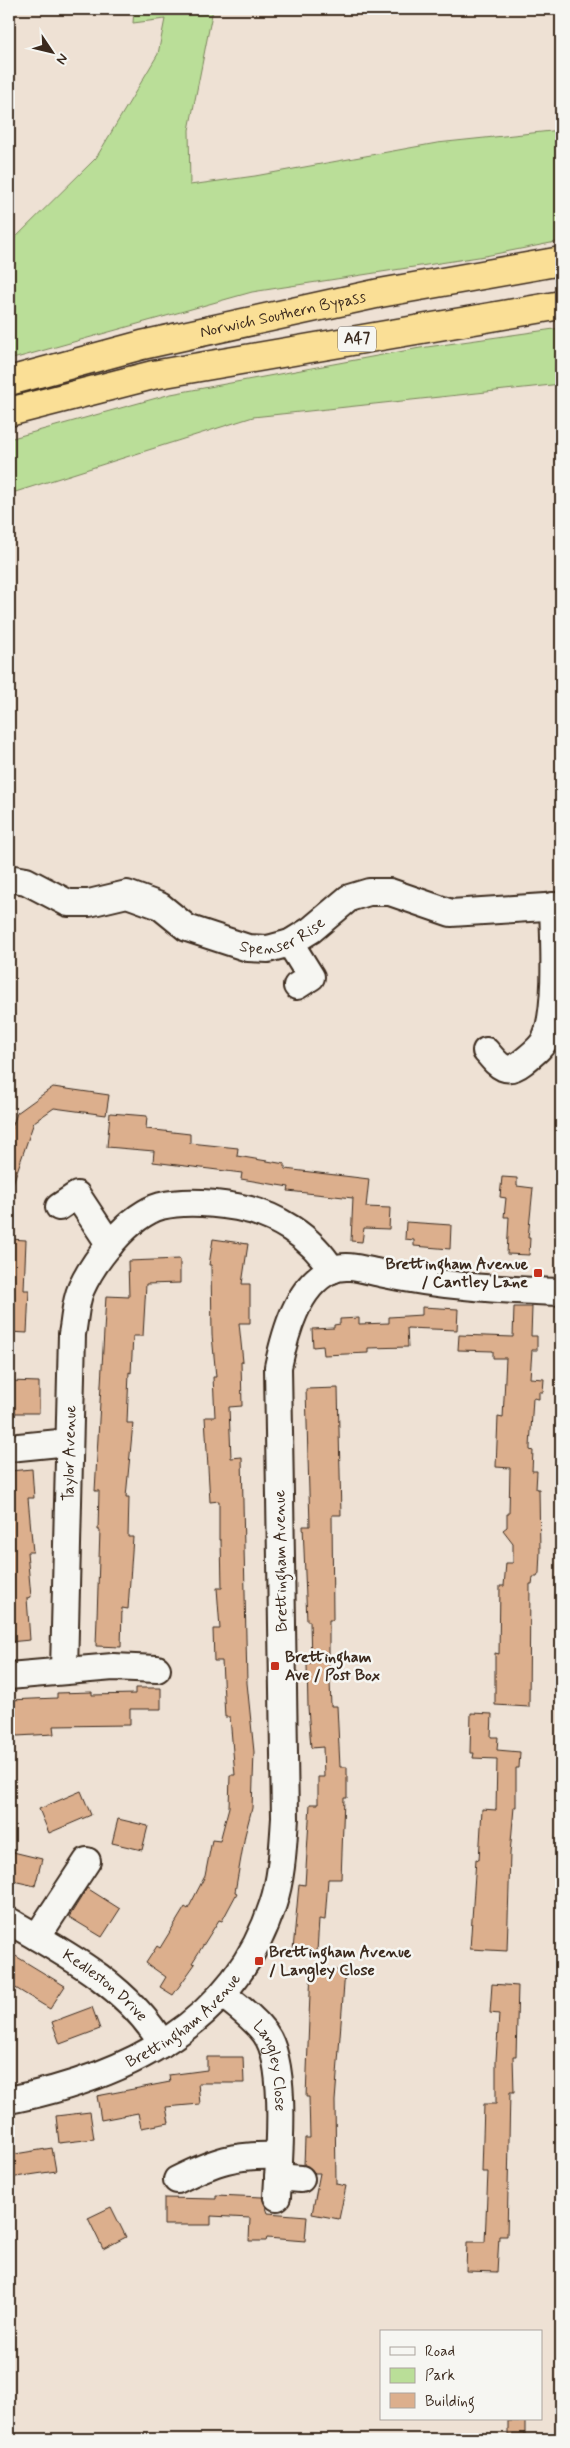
<svg xmlns="http://www.w3.org/2000/svg" width="570" height="2448" font-family="Mynerve,sans-serif">
  <style>
    .green { fill: #bade98; stroke: #7a845b }
    .building { fill: #dcaf8d; stroke: #3b2a1e }
    .lines { fill: none; stroke-linecap: round; stroke-linejoin: round }
    .minor-casing { stroke: #3b2a1e; stroke-width: 30 }
    .highway-casing { stroke: #3b2a1e; stroke-width: 31 }
    .minor { stroke: #f6f6f2; stroke-width: 26 }
    .highway { stroke: #fadf96; stroke-width: 28 }
    .poi-dot { fill: #c8321e; stroke: #f6f6f2; stroke-width: 2 }
    .labels { text-anchor: middle; dominant-baseline: central; stroke-width: 5; stroke-linejoin: round; paint-order: stroke }
    .shield { fill: #f6f6f2; stroke: #73675e; stroke-width: 1 }
    .shield-label { font-size: 15px; font-weight: bold; fill: #3b2a1e }
    .street-label { font-size: 16px; fill: #3b2a1e; stroke: #f6f6f2 }
    .poi-label { font-size: 16px; font-weight: bold; fill: #3b2a1e; stroke: #f6f6f2; text-anchor: start }
  </style>
  <rect width="100%" height="100%" fill="#eee1d4"/>
  <filter id="ink" filterUnits="userSpaceOnUse"><feTurbulence type="fractalNoise" baseFrequency=".02" numOctaves="2"/><feDisplacementMap in="SourceGraphic" scale="10" xChannelSelector="R" yChannelSelector="G"/><feConvolveMatrix kernelMatrix="1 2 1 2 8 2 1 2 1" color-interpolation-filters="sRGB"/></filter>
  <g filter="url(#ink)">
    <g class="green">
      <polygon points="134,9 213,9 189,130 190,185 255,176 437,143 561,130 561,241 485,256 252,292 9,360 9,244 96,158 158,54 165,19 133,23"/>
      <polygon points="561,328 561,384 253,417 9,494 9,439 171,394 420,348"/>
    </g>
    <g class="building">
      <polygon points="53,1087 109,1095 106,1115 54,1108 34,1122 11,1189 9,1189 9,1137 17,1113"/>
      <polygon points="110,1113 147,1116 146,1129 190,1134 190,1143 238,1148 237,1156 285,1164 285,1169 369,1179 366,1207 390,1208 389,1229 364,1228 362,1242 351,1241 353,1198 288,1191 289,1187 241,1179 242,1173 153,1162 154,1151 107,1147"/>
      <polygon points="502,1177 517,1178 517,1186 533,1188 528,1238 530,1238 529,1255 507,1254 509,1217 504,1217 506,1198 500,1197"/>
      <polygon points="406,1222 451,1225 450,1249 414,1246 414,1240 405,1239"/>
      <polygon points="9,1239 26,1240 24,1290 29,1290 27,1333 9,1332"/>
      <polygon points="213,1239 248,1244 242,1284 250,1284 250,1323 239,1323 243,1362 241,1362 242,1406 229,1407 231,1458 242,1457 247,1683 254,1752 252,1808 245,1835 235,1892 237,1893 222,1921 219,1920 192,1963 195,1964 173,1995 160,1987 166,1977 146,1963 157,1946 160,1948 185,1907 188,1909 205,1876 212,1840 220,1841 229,1807 230,1775 235,1775 230,1717 225,1717 222,1661 214,1661 213,1629 220,1629 217,1588 222,1588 221,1540 219,1540 219,1501 210,1502 205,1417 215,1417 213,1377 216,1377 212,1335 211,1265 209,1265"/>
      <polygon points="180,1259 180,1283 146,1284 143,1336 133,1336 131,1373 129,1372 127,1423 133,1423 126,1497 129,1497 128,1537 133,1537 128,1609 122,1608 121,1647 96,1646 100,1530 98,1530 99,1491 95,1491 106,1296 129,1297 128,1261"/>
      <polygon points="422,1307 458,1309 457,1330 407,1328 408,1347 368,1348 368,1353 324,1355 323,1346 313,1347 312,1329 334,1328 334,1325 340,1324 340,1319 359,1318 359,1324 389,1323 389,1317 422,1315"/>
      <polygon points="514,1307 532,1307 531,1336 537,1336 537,1350 532,1350 530,1378 544,1379 543,1392 539,1392 539,1399 533,1398 530,1447 530,1450 533,1451 532,1471 537,1471 536,1489 539,1489 540,1551 539,1573 537,1577 533,1577 532,1584 530,1584 529,1707 495,1705 495,1653 499,1654 500,1586 504,1586 506,1563 513,1563 513,1543 503,1530 507,1527 507,1514 509,1514 510,1468 496,1467 498,1417 503,1418 506,1358 493,1358 493,1351 458,1350 459,1335 513,1337"/>
      <polygon points="9,1381 39,1382 39,1413 9,1413"/>
      <polygon points="338,1388 341,1515 332,1515 333,1620 329,1620 329,1658 331,1706 337,1706 340,1767 347,1767 347,1798 344,1798 341,1879 328,1879 325,1920 319,1919 317,1952 293,1950 299,1884 305,1885 310,1804 318,1804 318,1777 324,1777 323,1747 311,1748 308,1707 307,1664 311,1663 310,1621 307,1621 303,1526 310,1526 306,1389"/>
      <polygon points="32,1469 34,1498 28,1498 33,1552 27,1552 31,1597 27,1598 30,1640 9,1642 9,1606 13,1606 9,1565 9,1471"/>
      <polygon points="135,1688 161,1688 161,1709 130,1709 130,1725 53,1726 54,1734 17,1736 16,1730 9,1730 9,1700 57,1698 57,1693 92,1692 92,1695 135,1694"/>
      <polygon points="471,1713 492,1714 491,1737 498,1737 497,1750 520,1752 519,1768 516,1768 516,1807 514,1807 510,1854 507,1951 470,1949 476,1859 479,1860 482,1809 496,1810 497,1759 473,1758 474,1753 470,1753"/>
      <polygon points="81,1791 91,1815 49,1833 39,1809"/>
      <polygon points="118,1819 148,1826 142,1850 112,1843"/>
      <polygon points="9,1851 42,1859 35,1886 9,1880"/>
      <polygon points="87,1888 120,1909 102,1937 69,1917"/>
      <polygon points="9,1952 65,1986 50,2009 9,1984"/>
      <polygon points="311,1968 345,1971 335,2101 336,2184 346,2186 339,2219 312,2214 320,2173 315,2173 304,2165 305,2138 310,2138 309,2097 306,2097"/>
      <polygon points="492,1984 518,1986 516,2056 513,2056 514,2092 510,2092 507,2236 499,2236 497,2272 466,2271 467,2242 485,2242 488,2172 482,2172 484,2104 496,2104 496,2060 499,2014 490,2013"/>
      <polygon points="92,2007 100,2029 60,2044 52,2022"/>
      <polygon points="207,2057 243,2057 244,2083 198,2083 200,2104 166,2107 169,2123 141,2128 138,2113 101,2120 97,2096 170,2082 169,2075 207,2070"/>
      <polygon points="90,2112 94,2139 59,2143 56,2116"/>
      <polygon points="52,2148 56,2171 9,2178 9,2155"/>
      <polygon points="216,2195 262,2197 268,2213 307,2216 305,2241 267,2238 266,2241 249,2241 250,2218 211,2216 211,2225 164,2225 164,2198 216,2199"/>
      <polygon points="111,2207 126,2237 103,2249 88,2218"/>
      <rect x="508" y="2421" width="17" height="14"/>
    </g>
    <g class="lines">
      <defs>
        <g id="minor">
          <path id="s1" d="M9,878L26,881L68,903H89L127,894L160,906L187,928L248,948L268,949L290,943L311,930L349,898L369,892H390L451,913L561,906"/>
          <polyline points="290,943 311,977 297,986"/>
          <path d="M486,1051C498,1065 505,1076 523,1062C531,1055 543,1047 546,1037C558,1008 554,939 553,906"/>
          <polyline points="59,1207 77,1195 110,1245"/>
          <polyline points="9,1448 69,1442"/>
          <path id="s2" d="M64,1671L72,1334C75,1320 75,1302 81,1289C94,1260 129,1215 161,1206C185,1200 213,1203 237,1207C275,1214 311,1236 332,1270"/>
          <polyline points="9,1676 113,1667 157,1669"/>
          <path id="s3" d="M9,1921C65,1953 129,1987 162,2044"/>
          <polyline points="37,1937 87,1861"/>
          <path id="s4" d="M222,1994C237,2006 253,2017 265,2033C288,2064 279,2157 277,2197"/>
          <path id="s5" d="M9,2100C125,2077 234,2025 273,1904C282,1877 283,1846 285,1818L278,1367C285,1334 297,1286 331,1270C347,1263 364,1270 380,1273C439,1286 500,1290 561,1292"/>
          <polyline points="278,2177 301,2179"/>
          <path d="M177,2180C215,2161 235,2154 279,2156"/>
        </g>
        <g id="highway">
          <path id="s6" d="M9,381L142,345L380,293L561,261"/>
          <polyline points="9,412 153,375 561,305"/>
        </g>
      </defs>
      <use href="#minor" class="minor-casing"/>
      <use href="#highway" class="highway-casing"/>
      <use href="#minor" class="minor"/>
      <use href="#highway" class="highway"/>
    </g>
  </g>
  <g class="poi-dot">
    <rect x="533" y="1268" width="10" height="10" rx="2.5"/>
    <rect x="270" y="1661" width="10" height="10" rx="2.5"/>
    <rect x="254" y="1956" width="10" height="10" rx="2.5"/>
  </g>
  <g class="labels">
    <rect class="shield" x="338" y="326.5" width="38" height="25" rx="4"/>
    <g class="shield-label">
      <text x="357" y="339">A47</text>
    </g>
    <g class="street-label">
      <text stroke="none"><textPath href="#s6" startOffset="282">Norwich Southern Bypass</textPath></text>
      <text stroke="none"><textPath href="#s1" startOffset="296">Spenser Rise</textPath></text>
      <text stroke="none"><textPath href="#s2" startOffset="218">Taylor Avenue</textPath></text>
      <text transform="translate(281 1561) rotate(-91)">Brettingham Avenue</text>
      <text stroke="none"><textPath href="#s3" startOffset="116">Kedleston Drive</textPath></text>
      <text stroke="none"><textPath href="#s5" startOffset="195">Brettingham Avenue</textPath></text>
      <text stroke="none"><textPath href="#s4" startOffset="92">Langley Close</textPath></text>
    </g>
    <g class="poi-label">
      <text x="528" y="1264" text-anchor="end">Brettingham Avenue<tspan x="528" dy="18">/ Cantley Lane</tspan></text>
      <text x="285" y="1657">Brettingham<tspan x="285" dy="18">Ave / Post Box</tspan></text>
      <text x="269" y="1952">Brettingham Avenue<tspan x="269" dy="18">/ Langley Close</tspan></text>
    </g>
  </g>
  <rect width="570" height="2448" fill="none" stroke="#f6f6f2" stroke-width="30"/>
  <rect x="15" y="15" width="540" height="2418" fill="none" stroke="#3b2a1e" stroke-width="2" filter="url(#ink)"/>
  <rect x="380" y="2330" width="162" height="90" fill="#f6f6f2" stroke="#aba49d"/>
  <rect x="390" y="2347" width="25" height="8" fill="#f6f6f2" stroke="#aba49d"/>
  <text x="425" y="2356" font-size="15" fill="#3b2a1e">Road</text>
  <rect x="390" y="2368" width="25" height="15" fill="#bade98" stroke="#aba49d"/>
  <text x="425" y="2380" font-size="15" fill="#3b2a1e">Park</text>
  <rect x="390" y="2393" width="25" height="15" fill="#dcaf8d" stroke="#aba49d"/>
  <text x="425" y="2406" font-size="15" fill="#3b2a1e">Building</text>
  <g transform="translate(52 52) rotate(125)" stroke="#f6f6f2" stroke-width="4" paint-order="stroke">
  <path d="M0-4L9 19L0 12L-9 19Z" fill="#3b2a1e"/>
  <text y="-8" font-size="14" font-weight="bold" text-anchor="middle" fill="#3b2a1e">N</text>
  </g>
</svg>
